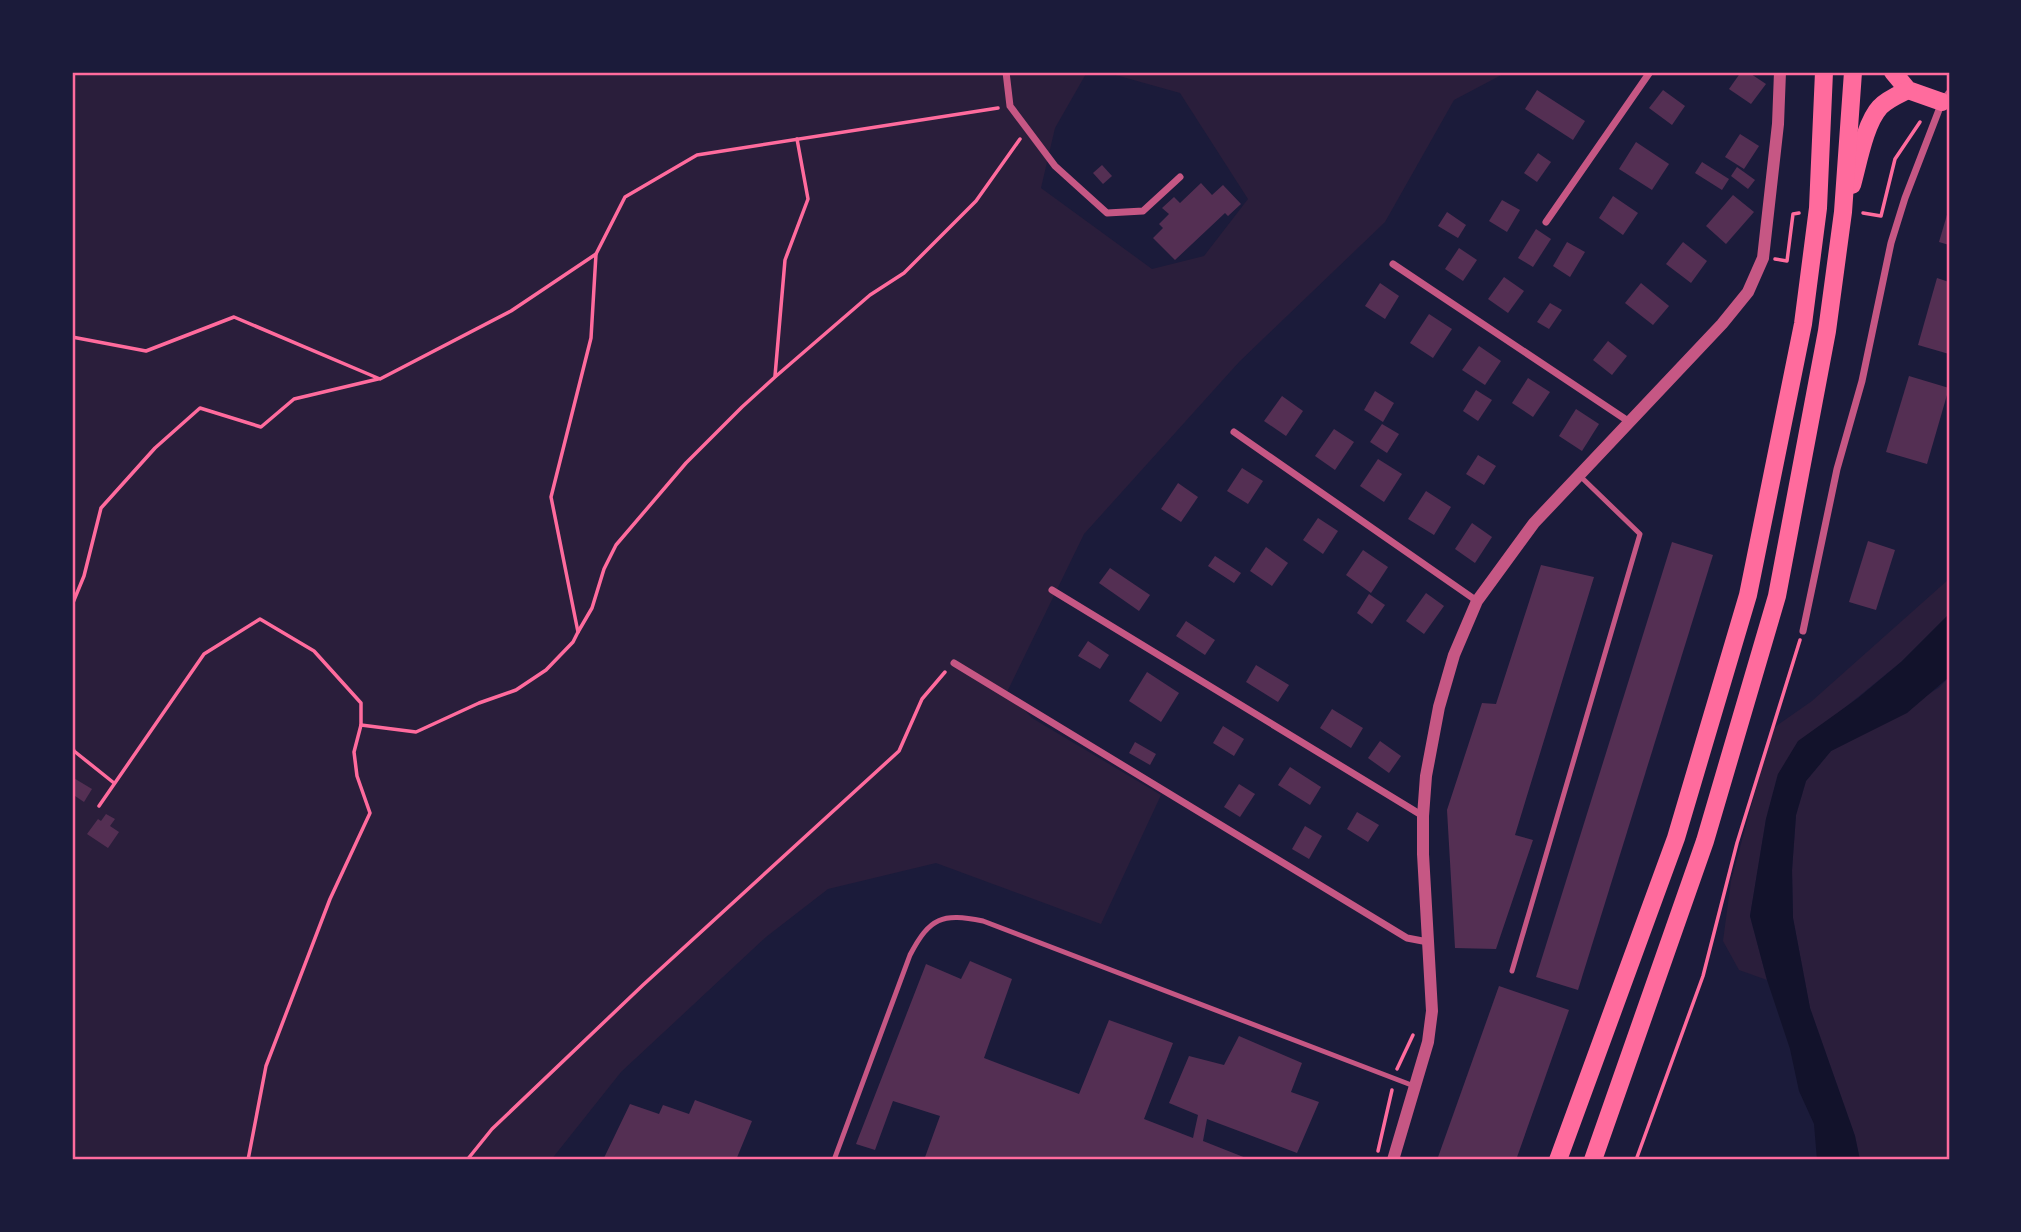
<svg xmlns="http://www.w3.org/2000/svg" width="2021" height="1232" font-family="Inter,sans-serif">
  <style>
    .green { fill: #2a1e3b }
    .water { fill: #12122b }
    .building { fill: #542f53 }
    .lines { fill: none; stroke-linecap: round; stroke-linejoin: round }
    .path { stroke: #ff6b9d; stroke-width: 3.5 }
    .service { stroke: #c65784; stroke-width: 5 }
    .minor { stroke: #c65784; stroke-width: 7 }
    .tertiary { stroke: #c65784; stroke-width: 12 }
    .trunk { stroke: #ff6b9d; stroke-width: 18 }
    .neatline { fill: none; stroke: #ff6b9d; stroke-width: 2.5 }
  </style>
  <rect width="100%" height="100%" fill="#1b1b3a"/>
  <g class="green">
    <polygon points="72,72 1087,72 1055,128 1041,188 1152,269 1204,256 1248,199 1180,93 1105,72 1507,72 1454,100 1385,222 1239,362 1084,534 1007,692 1032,718 1161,795 1101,924 936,863 828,889 766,937 621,1072 551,1160 72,1160"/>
    <polygon points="1949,579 1949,614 1901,662 1831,719 1778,774 1766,819 1750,916 1767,980 1739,970 1723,941 1731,881 1772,729 1812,701"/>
    <polygon points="1949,677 1949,1160 1860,1160 1855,1136 1810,1008 1793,918 1792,870 1796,815 1806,781 1831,751 1867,732 1940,687"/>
  </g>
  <polygon class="water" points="1949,614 1949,677 1907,713 1831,751 1806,781 1796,815 1792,870 1793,918 1810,1008 1855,1136 1860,1160 1817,1160 1814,1124 1799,1091 1790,1049 1767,980 1750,916 1766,819 1778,774 1798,741 1858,698 1901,662"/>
  <g class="building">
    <polygon points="1741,72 1748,72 1766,84 1751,104 1729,89"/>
    <polygon points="1537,90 1585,121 1573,140 1525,109"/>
    <polygon points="1663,90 1685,106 1672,125 1649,108"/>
    <polygon points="1740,134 1759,146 1744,169 1725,157"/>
    <polygon points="1636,142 1669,164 1652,190 1619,169"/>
    <polygon points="1538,153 1551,162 1537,182 1524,173"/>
    <polygon points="1702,162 1729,179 1722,190 1695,173"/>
    <polygon points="1102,165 1112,176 1103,184 1093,173"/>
    <polygon points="1737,167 1755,180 1748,189 1731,176"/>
    <polygon points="1201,183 1212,195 1223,185 1241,204 1228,216 1225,213 1175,260 1153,238 1163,228 1159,224 1169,214 1162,208 1174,197 1180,203"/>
    <polygon points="1733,195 1754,212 1726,244 1706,226"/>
    <polygon points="1613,196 1638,213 1623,235 1599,218"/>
    <polygon points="1502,200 1520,210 1507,232 1489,221"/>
    <polygon points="1949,208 1949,245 1939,242"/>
    <polygon points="1447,212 1466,225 1458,238 1438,226"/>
    <polygon points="1536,229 1551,239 1533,267 1518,258"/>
    <polygon points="1567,242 1585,252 1570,277 1553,266"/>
    <polygon points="1683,242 1707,261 1691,283 1666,264"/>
    <polygon points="1459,248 1477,260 1463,281 1445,269"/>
    <polygon points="1504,277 1524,291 1508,313 1488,299"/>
    <polygon points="1937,278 1949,282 1949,354 1918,345"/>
    <polygon points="1380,283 1399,296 1385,319 1365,306"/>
    <polygon points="1641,283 1669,306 1653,325 1625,303"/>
    <polygon points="1550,303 1562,310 1549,329 1537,322"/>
    <polygon points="1429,314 1452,329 1433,358 1410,343"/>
    <polygon points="1608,341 1627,356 1612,375 1593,360"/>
    <polygon points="1479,346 1501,361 1485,385 1462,370"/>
    <polygon points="1909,376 1949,388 1927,464 1886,452"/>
    <polygon points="1528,378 1550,392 1533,417 1512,403"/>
    <polygon points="1476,390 1492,400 1478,421 1463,411"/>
    <polygon points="1375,391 1394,403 1383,422 1364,410"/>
    <polygon points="1282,396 1303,411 1286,436 1264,421"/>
    <polygon points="1576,409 1599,424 1582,451 1559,436"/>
    <polygon points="1382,424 1399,434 1387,453 1370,442"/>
    <polygon points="1334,429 1354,442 1335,470 1315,456"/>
    <polygon points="1478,455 1496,466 1484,485 1466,474"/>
    <polygon points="1378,459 1402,474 1384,502 1360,486"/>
    <polygon points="1242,468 1263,481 1248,504 1227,491"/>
    <polygon points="1178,483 1198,497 1181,522 1161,509"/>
    <polygon points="1426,491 1451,507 1434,535 1408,519"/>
    <polygon points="1318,518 1338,531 1323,554 1303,540"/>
    <polygon points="1472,523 1492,537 1475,563 1455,549"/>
    <polygon points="1868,541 1895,550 1876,610 1849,602"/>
    <polygon points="1672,542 1713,555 1578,990 1536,977"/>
    <polygon points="1266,547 1288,563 1272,586 1250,571"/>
    <polygon points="1363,550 1388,567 1371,593 1346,575"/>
    <polygon points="1215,556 1241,573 1234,583 1208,566"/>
    <polygon points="1541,565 1594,577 1515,835 1533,840 1496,949 1455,948 1447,810 1482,703 1496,704"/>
    <polygon points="1110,568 1150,595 1139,611 1099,583"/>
    <polygon points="1426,593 1444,606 1424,634 1406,621"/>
    <polygon points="1369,594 1385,605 1372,624 1357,613"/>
    <polygon points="1186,621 1215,640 1205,655 1176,636"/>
    <polygon points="1088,641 1109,655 1100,669 1078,656"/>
    <polygon points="1256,665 1289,685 1278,702 1246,682"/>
    <polygon points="1147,672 1179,693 1161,722 1129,701"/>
    <polygon points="1332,709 1363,728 1351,748 1320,728"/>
    <polygon points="1223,726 1244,739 1234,756 1213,743"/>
    <polygon points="1380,741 1401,756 1389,773 1368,758"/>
    <polygon points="1135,742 1156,754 1150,765 1129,753"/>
    <polygon points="1290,767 1321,787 1310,805 1278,785"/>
    <polygon points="72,777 92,789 84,802 72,794"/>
    <polygon points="1239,784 1255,794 1240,817 1224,807"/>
    <polygon points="1357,812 1379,825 1368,842 1347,829"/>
    <polygon points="106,814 115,819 110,826 119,832 108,848 87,834 98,819 101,821"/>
    <polygon points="1305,826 1322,836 1309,859 1292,849"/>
    <polygon points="970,961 1012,979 984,1058 1079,1094 1109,1020 1173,1043 1144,1119 1193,1138 1198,1115 1169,1103 1189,1056 1224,1065 1239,1036 1302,1063 1291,1092 1319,1102 1297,1153 1207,1119 1203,1141 1251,1160 924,1160 940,1116 893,1101 875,1150 856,1144 926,964 961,979"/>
    <polygon points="1499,986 1569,1010 1516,1160 1437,1160"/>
    <polygon points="695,1100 752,1121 736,1160 603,1160 630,1104 659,1114 663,1105 689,1114"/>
  </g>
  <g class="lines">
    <g class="path">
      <polyline points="1863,213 1881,216 1895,159 1920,122"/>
      <polyline points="1775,259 1787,261 1793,214 1799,213"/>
      <polyline points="72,337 146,351 234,317 380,379 511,311 596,254 625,197 697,155 998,108"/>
      <polyline points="775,376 785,260 808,199 797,139"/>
      <polyline points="72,605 84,576 101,508 155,448 200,408 261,427 294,399 378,379"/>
      <polyline points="578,632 551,497 591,338 596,254"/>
      <polyline points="361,725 416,732 479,703 516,690 546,670 573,642 578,632 592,608 604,569 616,545 686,463 742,407 775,377 870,295 904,273 976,201 1020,139"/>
      <polyline points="72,745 74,751 114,783"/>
      <polyline points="99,806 204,654 260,619 314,651 361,703 361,725 354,752 357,776 370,813 330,899 266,1066 248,1160"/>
      <polyline points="1397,1069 1413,1035"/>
      <polyline points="1378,1151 1392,1090"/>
      <polyline points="467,1160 492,1129 643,985 899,751 922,699 945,672"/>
      <polyline points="1636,1160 1703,976 1737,843 1800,640"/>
    </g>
    <g class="service">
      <polyline points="1512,971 1640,534 1579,475"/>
      <path d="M834,1160L910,955C930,917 942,913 983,921L1414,1086"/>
    </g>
    <g class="minor">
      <polyline points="1006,72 1010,106 1055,166 1107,213 1143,211 1180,177"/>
      <polyline points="1546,222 1650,72"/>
      <polyline points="1393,264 1628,421"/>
      <polyline points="1234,432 1477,601"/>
      <polyline points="1052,590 1423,816"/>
      <polyline points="1803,631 1837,469 1862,381 1891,243 1905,198 1942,102 1949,93"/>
      <polyline points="954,663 1407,938 1428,942"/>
    </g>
    <polyline class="tertiary" points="1393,1160 1428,1042 1432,1011 1423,854 1423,816 1426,776 1439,707 1454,655 1477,601 1534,523 1722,324 1748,292 1763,258 1778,124 1780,72"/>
    <g class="trunk">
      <polyline points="1893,72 1908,90 1942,102"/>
      <path d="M1852,185C1858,164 1865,123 1880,107C1888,99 1898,95 1908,90"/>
      <polyline points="1558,1160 1676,838 1748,595 1803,324 1818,208 1824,72"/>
      <polyline points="1593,1160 1705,841 1777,596 1827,331 1843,212 1853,72"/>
    </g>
  </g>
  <rect width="2021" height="1232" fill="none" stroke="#1b1b3a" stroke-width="147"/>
  <rect x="74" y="74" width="1874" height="1084" class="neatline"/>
</svg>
